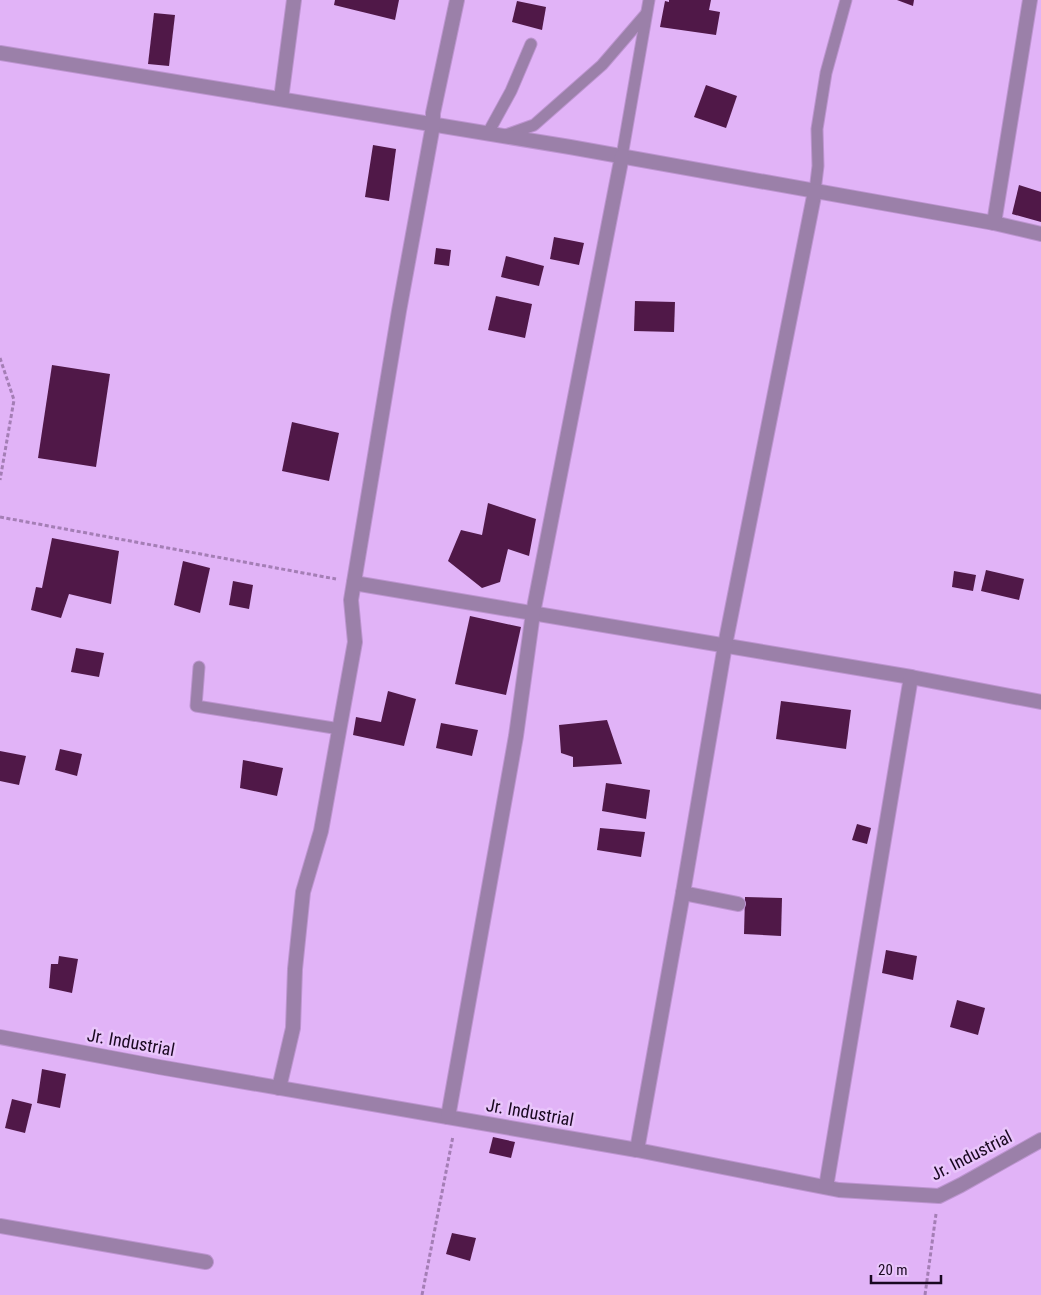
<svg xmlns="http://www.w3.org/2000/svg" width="1041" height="1295" font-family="'Roboto Condensed',sans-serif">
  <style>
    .building { fill: #501848 }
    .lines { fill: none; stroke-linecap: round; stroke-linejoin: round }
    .service-casing { stroke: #bd94d0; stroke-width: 13 }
    .minor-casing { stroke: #bd94d0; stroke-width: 16 }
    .path { stroke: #a47eb5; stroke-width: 3; stroke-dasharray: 4 2.5; stroke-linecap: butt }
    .service { stroke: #9b80a9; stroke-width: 11 }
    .minor { stroke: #9b80a9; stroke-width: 14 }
    .labels { text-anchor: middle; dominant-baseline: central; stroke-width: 5; stroke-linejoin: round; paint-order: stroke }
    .street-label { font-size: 18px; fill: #190820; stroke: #e9c5fb }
  </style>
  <rect width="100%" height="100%" fill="#e1b3f7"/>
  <g class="building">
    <polygon points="335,0 399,0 395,20 334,5"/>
    <polygon points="669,0 711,0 709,10 720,12 716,35 660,27 665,1 669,2"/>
    <polygon points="897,0 914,0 913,6"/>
    <polygon points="517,1 546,7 542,30 512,22"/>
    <polygon points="154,13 175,15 169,66 148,64"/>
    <polygon points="706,85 737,96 726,128 694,117"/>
    <polygon points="373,145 396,149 389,201 365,197"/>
    <polygon points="1019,185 1041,192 1041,222 1012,214"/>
    <polygon points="554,237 584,243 579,265 550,259"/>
    <polygon points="436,248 451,250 449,266 434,264"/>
    <polygon points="506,256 544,266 539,286 501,277"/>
    <polygon points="496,296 532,304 525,338 488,330"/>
    <polygon points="635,301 675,302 674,332 634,331"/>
    <polygon points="52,365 110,374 96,467 38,458"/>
    <polygon points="292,422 339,433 329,481 282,471"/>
    <polygon points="488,503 536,519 529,556 508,549 500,582 482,588 448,561 461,530 482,535"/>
    <polygon points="52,538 119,551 111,604 69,594 61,618 31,610 36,587 42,588"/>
    <polygon points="183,561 210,568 200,613 174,605"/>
    <polygon points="986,570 1024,579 1019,600 981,591"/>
    <polygon points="954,571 976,575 973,591 952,587"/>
    <polygon points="233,581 253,585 249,609 229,605"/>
    <polygon points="470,616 521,627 506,695 455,684"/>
    <polygon points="76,648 104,653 99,677 71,672"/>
    <polygon points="388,691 416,699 404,746 353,735 356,717 381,722"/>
    <polygon points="781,701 851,710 846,749 776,739"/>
    <polygon points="607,720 622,764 573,767 573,757 561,753 559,725"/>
    <polygon points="441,723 478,730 472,756 436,748"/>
    <polygon points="60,749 82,754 77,776 55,770"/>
    <polygon points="0,751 26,756 19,785 0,781"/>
    <polygon points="243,760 283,768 277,796 240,788"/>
    <polygon points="606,783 650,790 646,819 602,811"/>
    <polygon points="857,824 871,828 867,844 852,840"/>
    <polygon points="600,828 645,832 641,857 597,850"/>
    <polygon points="745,897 782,898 781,936 744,934"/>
    <polygon points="886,950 917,956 913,980 882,973"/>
    <polygon points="59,956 78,959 72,993 49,988 51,964 58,964"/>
    <polygon points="957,1000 985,1008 978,1035 950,1027"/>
    <polygon points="42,1069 66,1074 60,1108 37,1103"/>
    <polygon points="12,1099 32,1104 25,1133 5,1128"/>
    <polygon points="493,1137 515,1142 511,1158 489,1153"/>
    <polygon points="452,1233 476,1238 470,1261 446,1254"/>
  </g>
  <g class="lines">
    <defs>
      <g id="service">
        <polyline points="488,133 511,91 531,44"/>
        <polyline points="503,136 534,125 602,65 646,14"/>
        <polyline points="622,156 649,0"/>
        <polyline points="815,191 818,166 817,129 826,73 846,0"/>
        <polyline points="199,667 196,706 340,729"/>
      </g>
      <g id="minor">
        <polyline points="0,53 570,147 994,223 1041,234"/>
        <polyline points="281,99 294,0"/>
        <polyline points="994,223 1030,0"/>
        <polyline points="354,583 911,677 1041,702"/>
        <polyline points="738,904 683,893 725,645 815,191"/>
        <polyline points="0,1037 159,1067 637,1150 839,1190 939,1196 961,1185 1041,1140"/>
        <polyline points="279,1088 293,1028 295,969 303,892 321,831 355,642 351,600 399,311 433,125 433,113 457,0"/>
        <polyline points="448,1117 516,736 533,613 622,156"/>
        <polyline points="637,1150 683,893"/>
        <polyline points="826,1187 911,677"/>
        <polyline points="0,1226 206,1262"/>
      </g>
    </defs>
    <use href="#service" class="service-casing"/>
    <use href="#minor" class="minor-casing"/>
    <g class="path">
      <polyline points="0,358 14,400 0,480"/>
      <polyline points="0,517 336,579"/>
      <polyline points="422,1295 453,1136"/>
      <polyline points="925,1295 936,1214"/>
    </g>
    <use href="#service" class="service"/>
    <use href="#minor" class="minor"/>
  </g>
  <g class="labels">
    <g class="street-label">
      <text transform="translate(131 1042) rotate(10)">Jr. Industrial</text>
      <text transform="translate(530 1112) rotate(10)">Jr. Industrial</text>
      <text transform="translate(971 1155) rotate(-27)">Jr. Industrial</text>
    </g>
  </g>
  <path d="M871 1275v8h70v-8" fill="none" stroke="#190820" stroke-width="2.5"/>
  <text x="878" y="1275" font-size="15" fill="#190820" stroke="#e9c5fb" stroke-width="4" paint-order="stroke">20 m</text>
</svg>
